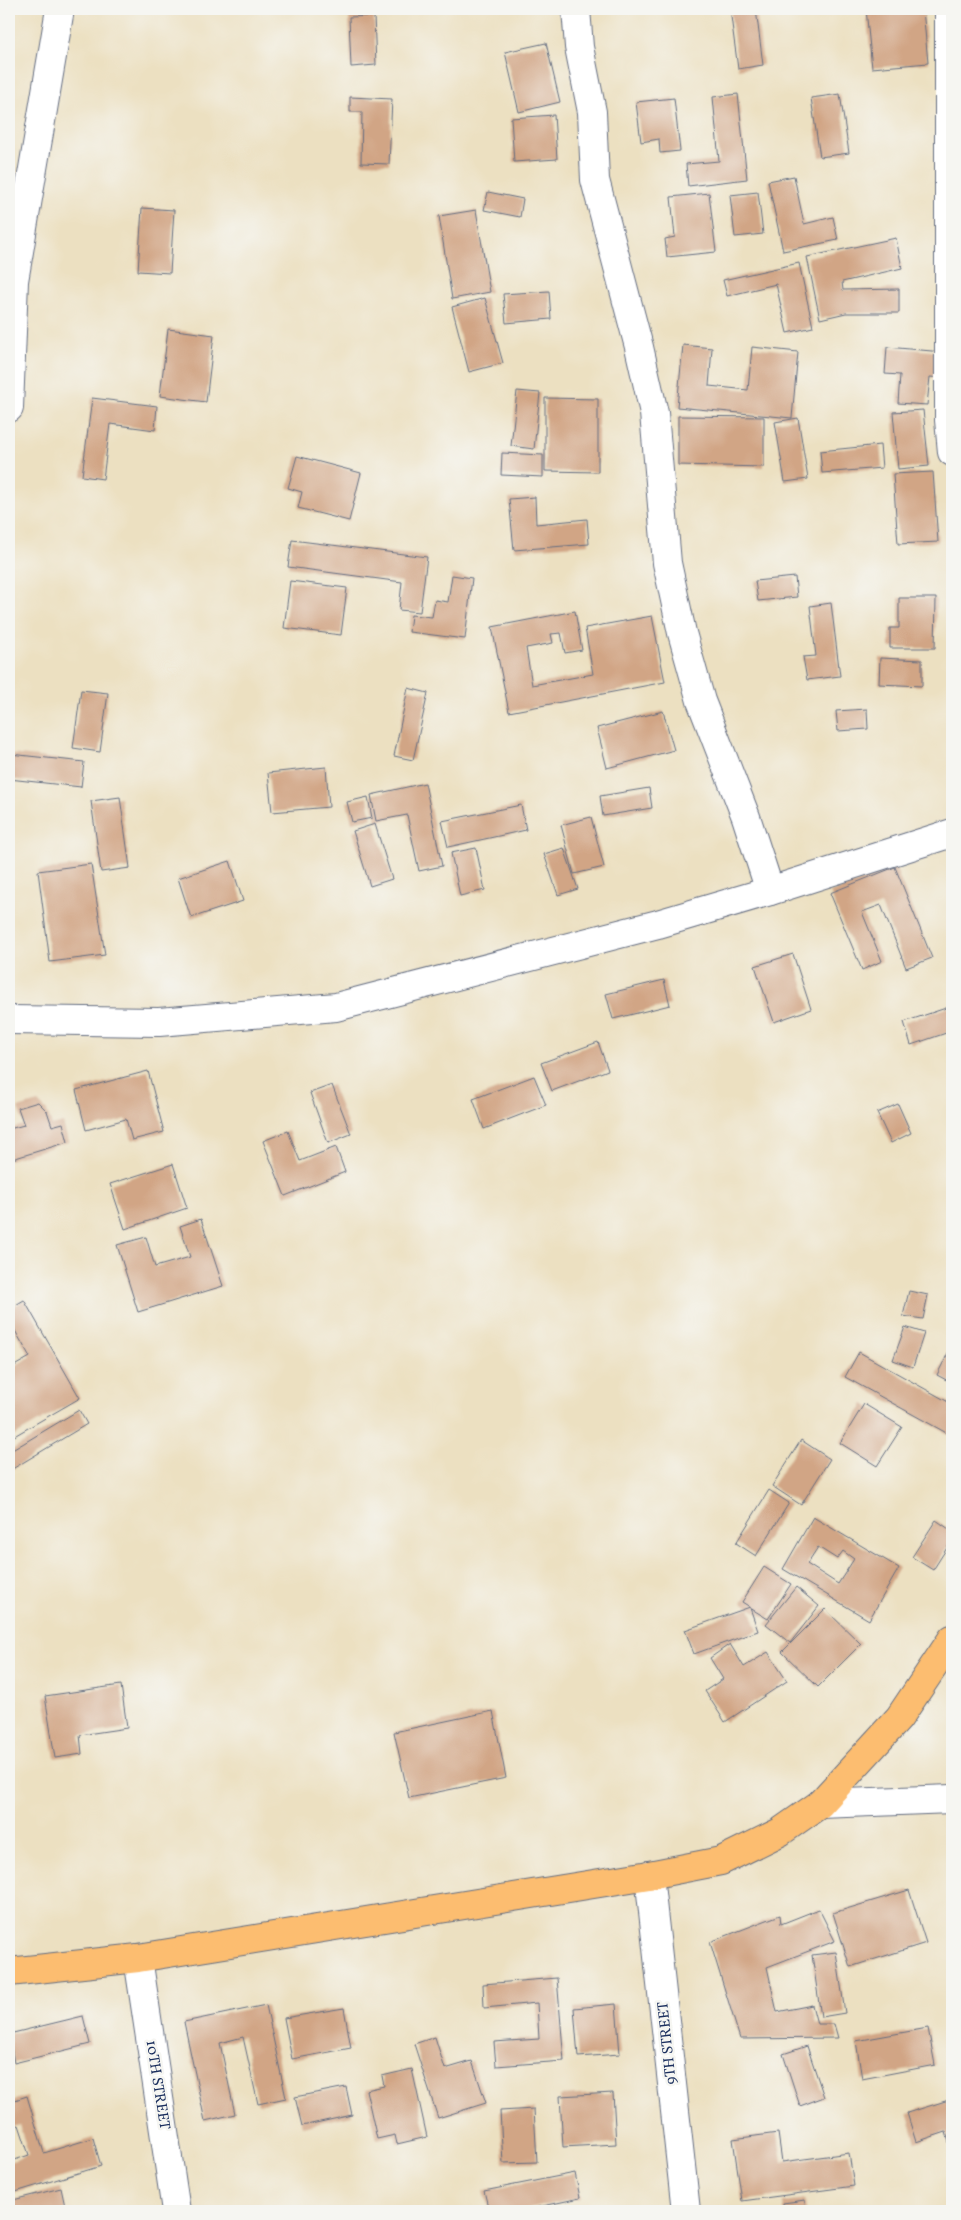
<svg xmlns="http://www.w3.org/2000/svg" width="961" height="2220" font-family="Vollkorn,serif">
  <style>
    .building { fill: #d1a585; fill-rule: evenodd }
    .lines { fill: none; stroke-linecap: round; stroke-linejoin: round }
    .street-casing { stroke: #646d81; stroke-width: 30 }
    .highway-casing { stroke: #646d81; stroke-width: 30 }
    .street { stroke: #fff; stroke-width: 28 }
    .highway { stroke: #fcbd6f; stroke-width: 28 }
    .labels { text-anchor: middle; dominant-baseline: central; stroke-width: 5; stroke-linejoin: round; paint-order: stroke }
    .street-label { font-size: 15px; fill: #1b2f5e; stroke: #f6f6f2 }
  </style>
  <rect width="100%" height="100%" fill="#f6f6f2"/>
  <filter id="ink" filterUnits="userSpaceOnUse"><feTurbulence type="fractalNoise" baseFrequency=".02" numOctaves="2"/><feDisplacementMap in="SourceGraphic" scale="10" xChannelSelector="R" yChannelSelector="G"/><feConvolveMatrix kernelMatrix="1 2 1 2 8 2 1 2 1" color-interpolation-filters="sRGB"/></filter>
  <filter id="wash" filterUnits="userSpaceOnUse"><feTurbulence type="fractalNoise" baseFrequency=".0096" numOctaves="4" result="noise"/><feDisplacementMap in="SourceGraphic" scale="20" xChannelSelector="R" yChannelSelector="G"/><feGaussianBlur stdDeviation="1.12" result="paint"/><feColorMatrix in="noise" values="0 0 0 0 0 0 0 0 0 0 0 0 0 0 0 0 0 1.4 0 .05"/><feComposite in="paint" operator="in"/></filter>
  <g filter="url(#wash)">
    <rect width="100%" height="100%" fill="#ece0c1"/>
    <g id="blocks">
      <g class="building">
        <polygon points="730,9 756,9 763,65 738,69"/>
        <polygon points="866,9 923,9 928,63 872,68"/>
        <polygon points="374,16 376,65 351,67 349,17"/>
        <polygon points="546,43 560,102 519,112 505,52"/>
        <polygon points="738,94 747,179 688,186 686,164 719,161 713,97"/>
        <polygon points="840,94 849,153 820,157 811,98"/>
        <polygon points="350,97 392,99 389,164 361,163 362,112 350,112"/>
        <polygon points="674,98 680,151 660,153 659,139 641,142 636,102"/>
        <polygon points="554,115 557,159 514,162 511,118"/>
        <polygon points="794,176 804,224 833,217 838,240 783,251 768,181"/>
        <polygon points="488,192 523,199 520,217 484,210"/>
        <polygon points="758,192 763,234 735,237 730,195"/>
        <polygon points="709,193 716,252 667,257 665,239 675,237 671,197"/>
        <polygon points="142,208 174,210 170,273 138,271"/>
        <polygon points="476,210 490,292 452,299 439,216"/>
        <polygon points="896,238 902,268 842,282 843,290 899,289 899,313 846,313 820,319 807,257"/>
        <polygon points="799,263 813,327 787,333 776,284 727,296 723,280"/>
        <polygon points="549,291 551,319 506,323 503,294"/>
        <polygon points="485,298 503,363 469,372 452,307"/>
        <polygon points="168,329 214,335 206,402 160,396"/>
        <polygon points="683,345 712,348 709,386 748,390 752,347 798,352 792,418 677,407"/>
        <polygon points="887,347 943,352 941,378 930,377 927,405 898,403 900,375 885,374"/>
        <polygon points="517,391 540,393 534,449 511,446"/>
        <polygon points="92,398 157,406 155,430 110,424 103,479 82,476"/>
        <polygon points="545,398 598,399 598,472 545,471"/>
        <polygon points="923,410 929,466 898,469 893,412"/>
        <polygon points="678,416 764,417 764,467 678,465"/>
        <polygon points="798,418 808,479 785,482 775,422"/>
        <polygon points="880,445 882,468 822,473 820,451"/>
        <polygon points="502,453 543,455 543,477 501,475"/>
        <polygon points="297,456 361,473 349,521 298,508 302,492 288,488"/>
        <polygon points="933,472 938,542 898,544 893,474"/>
        <polygon points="535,497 536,524 587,519 589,544 514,550 509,499"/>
        <polygon points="292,540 427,557 420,612 399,610 402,582 288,567"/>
        <polygon points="452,575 472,578 465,639 409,632 411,615 432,617 435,600 448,602"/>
        <polygon points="795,577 797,597 758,601 755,581"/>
        <polygon points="290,581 347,588 341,635 284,628"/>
        <polygon points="899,598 936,598 935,648 890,648 890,628 899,628"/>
        <polygon points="831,603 840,676 807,680 803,657 816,656 810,606"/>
        <polygon points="575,611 582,650 565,653 561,633 551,634 553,643 526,648 532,685 593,674 585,628 652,616 665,682 509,712 492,627"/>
        <polygon points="880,658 922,660 922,686 879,684"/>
        <polygon points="408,688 428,693 413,760 394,756"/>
        <polygon points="81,690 108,693 100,752 73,748"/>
        <polygon points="867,709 868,729 838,731 836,711"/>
        <polygon points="663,711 674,750 607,768 597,728"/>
        <polygon points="10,754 84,762 81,787 9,779"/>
        <polygon points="326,767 329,807 272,812 268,773"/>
        <polygon points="425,783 442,866 419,871 407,815 376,821 371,795"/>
        <polygon points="649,788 652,808 603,816 600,796"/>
        <polygon points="120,797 130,868 101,872 91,801"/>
        <polygon points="368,797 372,818 352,822 347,802"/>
        <polygon points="521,805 526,830 448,847 442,821"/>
        <polygon points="591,817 604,867 574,874 561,825"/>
        <polygon points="375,824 392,879 370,886 353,831"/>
        <polygon points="476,848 485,890 460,896 451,853"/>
        <polygon points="564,848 578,889 558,895 544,854"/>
        <polygon points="230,861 243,901 191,918 178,878"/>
        <polygon points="91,864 105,955 50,962 38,871"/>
        <polygon points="895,867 932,958 906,968 881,905 862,912 882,961 862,970 830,893"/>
        <polygon points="793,954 811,1009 774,1022 755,966"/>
        <polygon points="664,980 670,1005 613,1019 606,994"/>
        <polygon points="952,1006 952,1031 911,1045 904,1022"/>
        <polygon points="598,1042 608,1070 552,1091 541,1063"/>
        <polygon points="148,1071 164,1132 132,1140 126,1119 86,1130 76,1090"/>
        <polygon points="534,1076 546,1105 484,1129 473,1099"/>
        <polygon points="332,1085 351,1134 328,1143 310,1093"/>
        <polygon points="38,1102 47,1111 52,1126 63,1123 68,1142 9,1160 9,1129 24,1125 18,1108"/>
        <polygon points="898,1104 911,1133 891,1143 877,1113"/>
        <polygon points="288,1131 300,1161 336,1147 345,1172 285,1196 263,1141"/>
        <polygon points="173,1164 187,1208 125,1229 110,1184"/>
        <polygon points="201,1219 223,1286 138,1312 117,1245 146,1237 155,1267 190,1257 180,1226"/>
        <polygon points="909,1291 928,1295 923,1319 903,1316"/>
        <polygon points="24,1300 80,1398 9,1439 9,1418 13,1415 9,1407 9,1369 30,1357 9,1320 9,1309"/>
        <polygon points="905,1327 924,1333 913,1367 893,1360"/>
        <polygon points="952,1345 952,1383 937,1375"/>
        <polygon points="859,1352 952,1404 952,1436 845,1377"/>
        <polygon points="864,1404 902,1427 877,1466 840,1443"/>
        <polygon points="79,1410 87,1424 9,1471 9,1452"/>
        <polygon points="801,1440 830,1459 801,1505 772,1486"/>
        <polygon points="769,1490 789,1503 756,1556 736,1543"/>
        <path d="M813,1517L899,1568L869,1620L783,1569ZM818,1547L837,1559L843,1551L854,1559L838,1584L807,1564Z"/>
        <polygon points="936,1520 952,1531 952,1540 933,1570 912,1557"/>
        <polygon points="764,1567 791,1584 768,1619 750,1608 758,1631 694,1654 685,1630 750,1607 742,1602"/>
        <polygon points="796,1587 819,1606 790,1643 766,1624"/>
        <polygon points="825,1609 861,1644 818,1687 782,1652"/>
        <polygon points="730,1644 744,1667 768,1652 787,1681 725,1722 705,1691 723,1679 710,1658"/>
        <polygon points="121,1685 127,1728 80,1735 82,1754 55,1758 45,1696"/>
        <polygon points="493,1711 506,1778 409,1798 394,1732"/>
        <polygon points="909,1890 926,1943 850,1967 833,1913"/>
        <polygon points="819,1909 835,1941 767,1967 777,2012 812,2005 817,2024 834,2024 838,2038 740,2039 710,1942 780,1915 781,1924"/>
        <polygon points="836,1952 845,2013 821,2017 812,1955"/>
        <polygon points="557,1978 564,2061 496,2066 494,2042 539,2039 537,2003 484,2008 483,1984"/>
        <polygon points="616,2004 620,2054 578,2057 574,2008"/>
        <polygon points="266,2005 286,2098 258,2104 243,2037 220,2043 235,2114 205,2121 184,2022"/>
        <polygon points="344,2008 351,2048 292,2059 284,2018"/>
        <polygon points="83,2016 90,2044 14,2063 9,2034"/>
        <polygon points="928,2028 935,2065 862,2079 856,2041"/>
        <polygon points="435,2037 445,2069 472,2061 486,2103 438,2118 414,2044"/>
        <polygon points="807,2046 824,2097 800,2106 783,2054"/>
        <polygon points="412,2069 427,2137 397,2144 395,2135 377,2139 366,2090 384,2086 382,2076"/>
        <polygon points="346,2087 352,2115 302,2126 295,2097"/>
        <polygon points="613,2093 616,2144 563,2147 560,2096"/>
        <polygon points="27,2096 44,2153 93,2138 101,2166 9,2194 9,2162 29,2155 19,2125 9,2128 9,2102"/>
        <polygon points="952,2099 952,2153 946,2132 916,2142 907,2113"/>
        <polygon points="534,2109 537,2162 503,2163 500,2111"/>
        <polygon points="778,2133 782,2162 849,2153 854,2186 742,2201 733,2139"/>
        <polygon points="575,2173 580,2198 520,2211 489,2211 484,2191"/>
        <polygon points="61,2188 66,2211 9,2211 9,2201"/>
        <polygon points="805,2200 806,2211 784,2211 783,2203"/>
      </g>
    </g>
  </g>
  <g filter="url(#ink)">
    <use href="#blocks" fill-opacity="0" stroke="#646d81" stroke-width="1"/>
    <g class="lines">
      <defs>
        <g id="street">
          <polyline points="576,9 579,47 592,112 595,180 639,347 654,413 667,563 682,633 701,701 746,817 770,891"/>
          <polyline points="949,9 949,420 952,452"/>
          <polyline points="9,408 14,281 60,9"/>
          <polyline points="9,1020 159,1022 336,1007 658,924 770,891 952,833"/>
          <polyline points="820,1804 952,1799"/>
          <polyline points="649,1875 686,2211"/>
          <polyline points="138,1958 176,2211"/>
        </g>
        <polyline id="highway" points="9,1972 138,1958 649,1875 721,1861 780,1832 820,1804 899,1718 952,1639"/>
      </defs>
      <use href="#street" class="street-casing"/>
      <use href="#highway" class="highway-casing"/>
      <use href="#street" class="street"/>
      <use href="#highway" class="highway"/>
    </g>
  </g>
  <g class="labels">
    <g class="street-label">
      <text transform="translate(668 2043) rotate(-96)">9TH STREET</text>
      <text transform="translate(157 2085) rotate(81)">10TH STREET</text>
    </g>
  </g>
  <rect width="961" height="2220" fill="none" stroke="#f6f6f2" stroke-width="30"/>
</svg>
